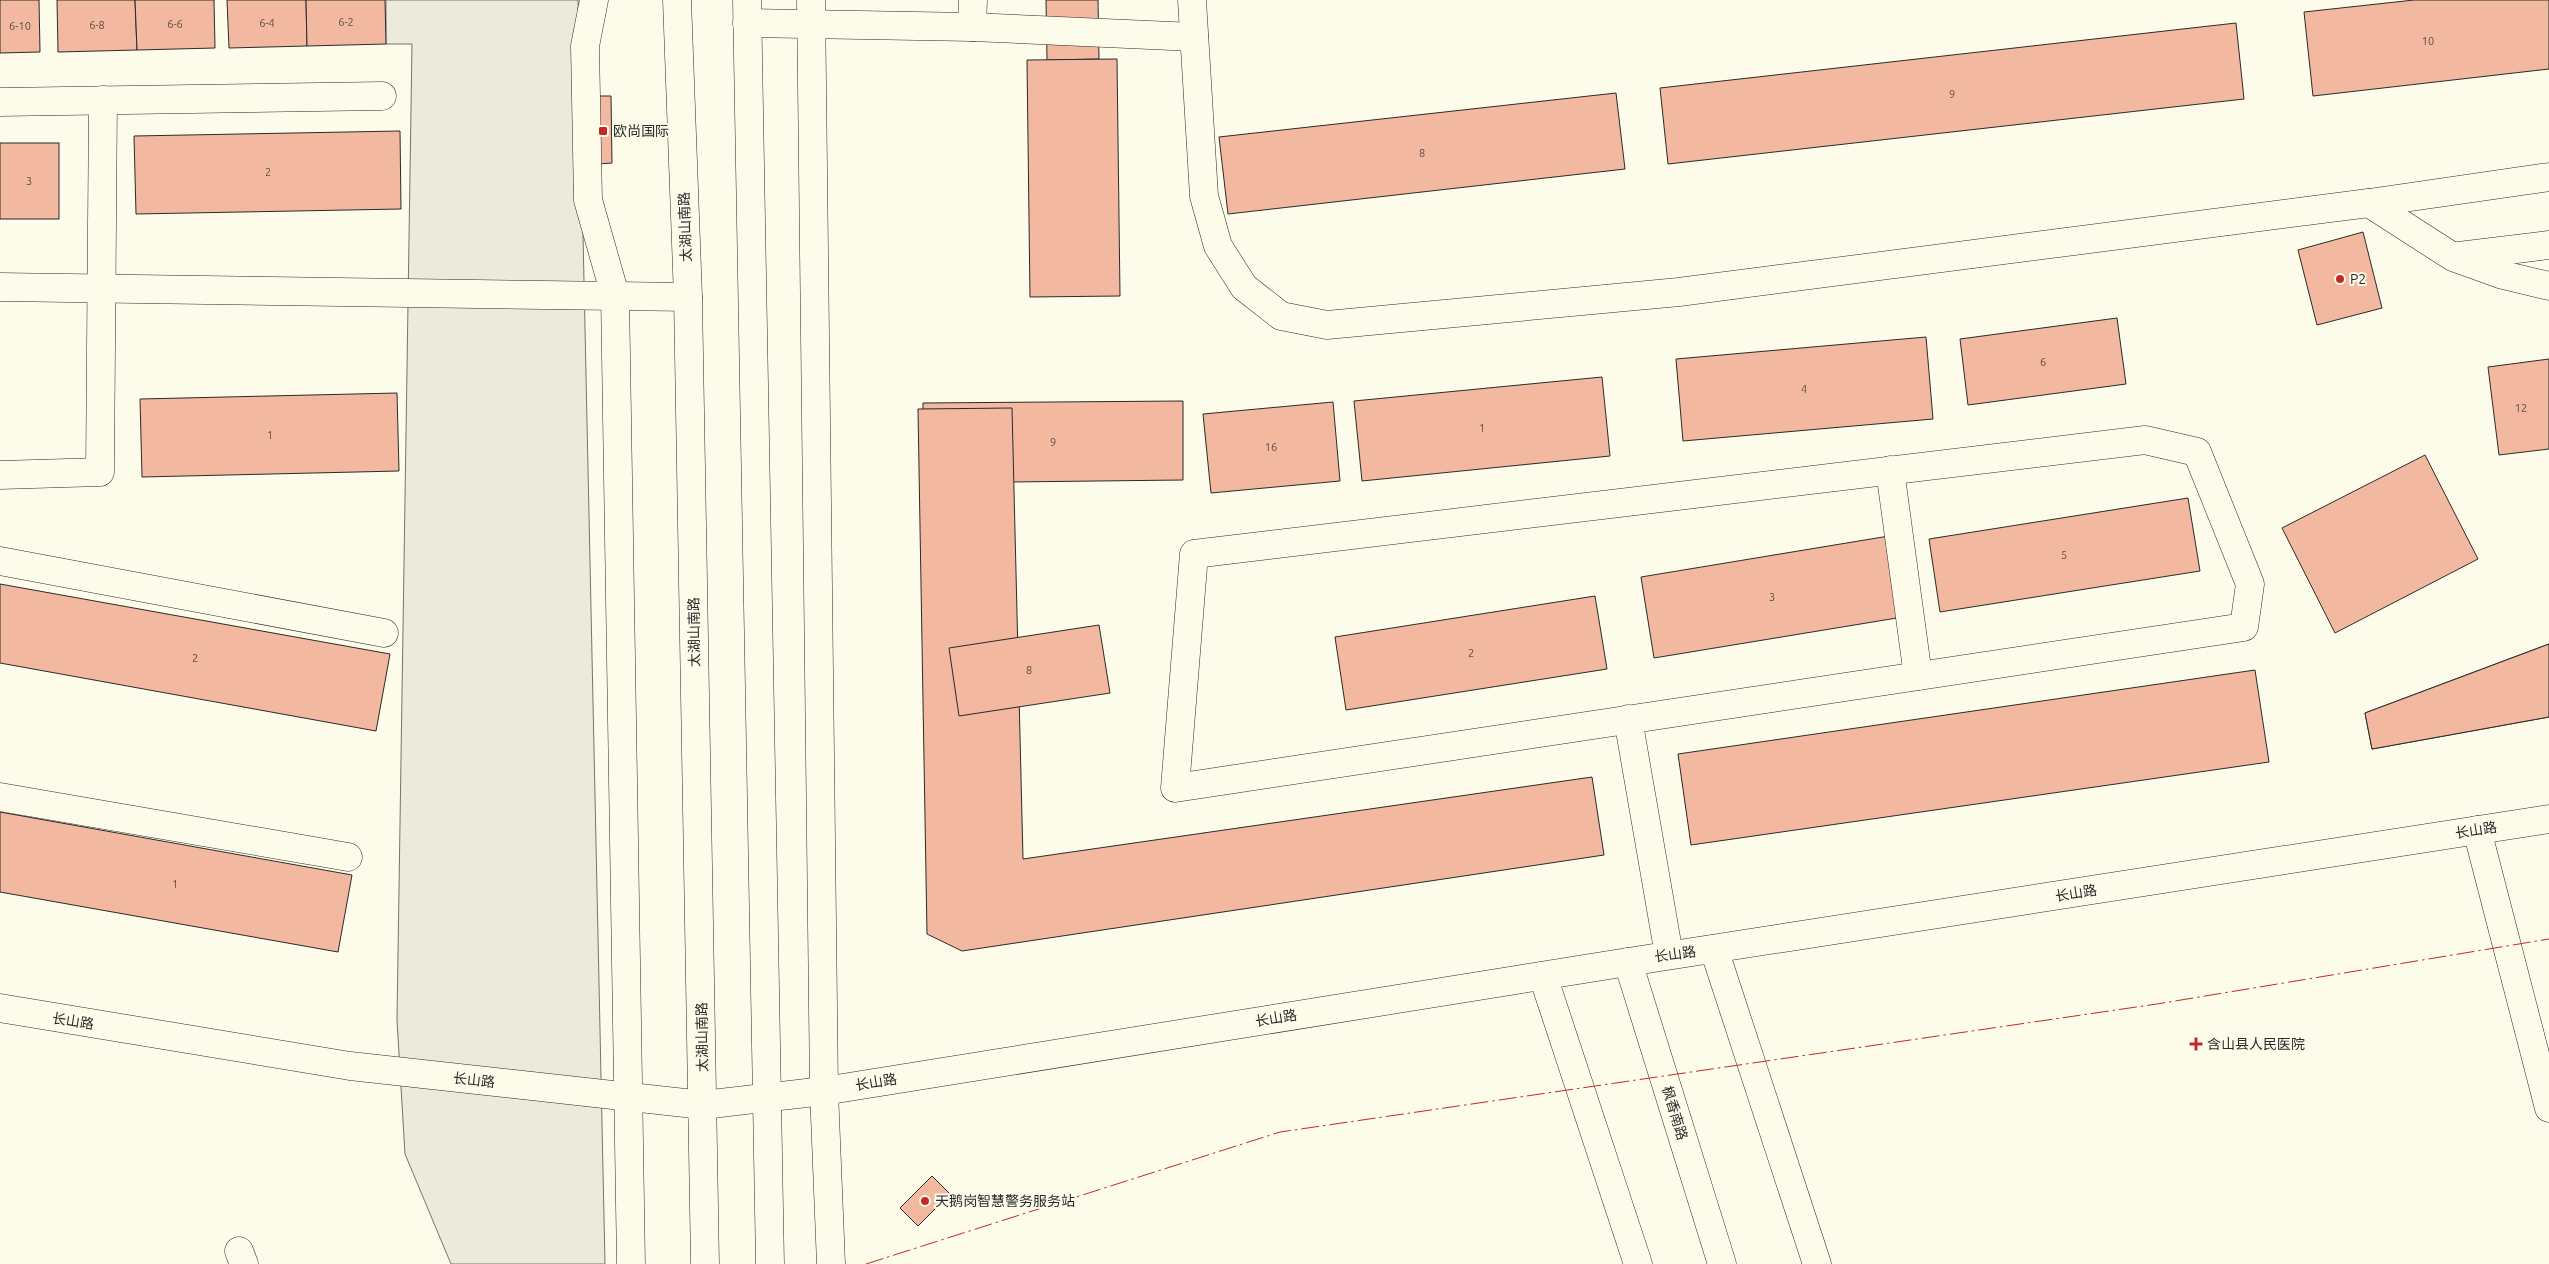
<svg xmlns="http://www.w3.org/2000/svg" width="2549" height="1264" font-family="Ubuntu,'Noto Sans SC',sans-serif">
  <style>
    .green { fill: #ecebdb; stroke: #74746e }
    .building { fill: #f2b8a0; stroke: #2b2b2b }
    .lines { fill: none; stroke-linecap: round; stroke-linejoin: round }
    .minor-casing { stroke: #2b2b2b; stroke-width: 29 }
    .major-casing { stroke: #2b2b2b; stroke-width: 29 }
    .minor { stroke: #fdfbea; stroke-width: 28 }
    .major { stroke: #fdfbea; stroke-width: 28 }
    .power { stroke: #c62828; stroke-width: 1; stroke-dasharray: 18 4 2.5 4; stroke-linecap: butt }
    .poi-dot { fill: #c62828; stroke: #fdfbea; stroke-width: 2 }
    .labels { text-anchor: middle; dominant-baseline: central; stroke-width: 4; stroke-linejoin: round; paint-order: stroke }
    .number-label { font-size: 11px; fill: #5d4e48 }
    .poi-label { font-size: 14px; fill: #2b2b2b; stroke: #fdfbea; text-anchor: start }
    .street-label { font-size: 14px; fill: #2b2b2b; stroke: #fdfbea }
  </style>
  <rect width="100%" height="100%" fill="#fdfbea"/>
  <polygon class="green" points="386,0 578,0 605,1264 451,1264 405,1154 397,1020 412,44 386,44"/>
  <g class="building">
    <polygon points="0,0 39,0 40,52 0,53"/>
    <polygon points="57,0 135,0 137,50 58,52"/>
    <polygon points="135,0 214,0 215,48 137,50"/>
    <polygon points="227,0 306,0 307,46 229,48"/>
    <polygon points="306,0 385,0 386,44 307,46"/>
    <polygon points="1046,0 1098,0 1099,59 1047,60"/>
    <polygon points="2414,0 2549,0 2549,69 2313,96 2304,12"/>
    <polygon points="2236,23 2244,99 1668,164 1660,88"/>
    <polygon points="1117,59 1120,296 1030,297 1027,60"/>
    <polygon points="1616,93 1625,169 1228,214 1219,137"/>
    <polygon points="597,96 611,96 612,163 598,164"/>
    <polygon points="400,131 401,209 136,214 134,136"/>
    <rect x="0" y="143" width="59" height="76"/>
    <polygon points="2363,232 2382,308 2317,325 2298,250"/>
    <polygon points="2117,318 2126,384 1968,405 1960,339"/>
    <polygon points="1926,337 1933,419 1683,441 1676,359"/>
    <polygon points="2549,359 2549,449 2499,455 2488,367"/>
    <polygon points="1602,377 1610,456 1362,481 1354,401"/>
    <polygon points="397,393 399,471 142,477 140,399"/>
    <polygon points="1183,401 1183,480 923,483 923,403"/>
    <polygon points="1333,402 1340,481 1211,493 1203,414"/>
    <polygon points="1012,408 1023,859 1592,777 1604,855 962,951 927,934 918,409"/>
    <polygon points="2425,455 2478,559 2335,633 2282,528"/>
    <polygon points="2188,498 2200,571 1940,612 1929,539"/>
    <polygon points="1889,536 1903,617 1654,658 1641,577"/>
    <polygon points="0,584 390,654 376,731 0,663"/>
    <polygon points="1595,596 1607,669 1346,710 1335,637"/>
    <polygon points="1099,625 1110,693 959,716 949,648"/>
    <polygon points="2549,644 2549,717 2372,749 2365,713"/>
    <polygon points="2549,644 2549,717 2372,749 2365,713"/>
    <polygon points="2255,670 2269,762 1691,845 1678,754"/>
    <polygon points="0,812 352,875 338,952 0,892"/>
    <polygon points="932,1176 950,1194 918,1226 900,1208"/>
  </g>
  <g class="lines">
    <defs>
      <g id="minor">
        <polyline points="594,0 585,46 588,200 615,295 631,1264"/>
        <polyline points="811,0 824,1091 831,1264"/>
        <polyline points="1192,0 1204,196 1218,246 1244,287 1281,316 1327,325 1679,292 2369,203 2453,257 2503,275 2549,286"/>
        <polyline points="747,23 972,27 1194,37"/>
        <polyline points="972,27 973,0"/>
        <polyline points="0,102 382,96"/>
        <polyline points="2369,203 2549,177"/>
        <polyline points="2459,256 2549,245"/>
        <polyline points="0,287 688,297"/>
        <polygon points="2145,440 2197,452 2250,584 2244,627 1175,788 1194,554"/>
        <polyline points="1890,470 1918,676"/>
        <polyline points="0,475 100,472 103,100"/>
        <polyline points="0,561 384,633"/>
        <polyline points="1628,719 1669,955"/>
        <polyline points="0,797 348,857"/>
        <polyline points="2477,830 2549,1108"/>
        <polyline points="1714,949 1817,1264"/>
        <polyline points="1543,976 1638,1264"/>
        <polyline points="0,1008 350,1066 703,1105 824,1091 1628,962 2549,819"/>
        <polyline points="239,1251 244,1264"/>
      </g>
      <g id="major">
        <polyline points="677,0 688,297 705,1264"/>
        <polyline points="747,0 770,1264"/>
        <polyline points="1628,962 1722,1264"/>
      </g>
    </defs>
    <use href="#minor" class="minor-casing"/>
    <use href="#major" class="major-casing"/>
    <use href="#minor" class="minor"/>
    <use href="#major" class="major"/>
    <polyline class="power" points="866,1264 1280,1132 2157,1004 2549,939"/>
  </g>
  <g class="poi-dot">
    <rect x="598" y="126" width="10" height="10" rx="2.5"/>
    <circle cx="2340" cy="279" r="5"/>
    <path d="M2193.5 1036.5h5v5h5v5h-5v5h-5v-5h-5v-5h5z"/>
    <circle cx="925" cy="1201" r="5"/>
  </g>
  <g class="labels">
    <g class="number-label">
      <text x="346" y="22">6-2</text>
      <text x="267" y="23">6-4</text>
      <text x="175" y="24">6-6</text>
      <text x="97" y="25">6-8</text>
      <text x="20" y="26">6-10</text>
      <text x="2428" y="41">10</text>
      <text x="1952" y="94">9</text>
      <text x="1422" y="153">8</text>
      <text x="268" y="172">2</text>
      <text x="29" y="181">3</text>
      <text x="2043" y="362">6</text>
      <text x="1804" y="389">4</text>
      <text x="2521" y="408">12</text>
      <text x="1482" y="428">1</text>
      <text x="270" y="435">1</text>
      <text x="1053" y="442">9</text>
      <text x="1271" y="447">16</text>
      <text x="2064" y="555">5</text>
      <text x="1772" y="597">3</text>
      <text x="1471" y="653">2</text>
      <text x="195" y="658">2</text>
      <text x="1029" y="670">8</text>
      <text x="175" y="884">1</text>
    </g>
    <g class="poi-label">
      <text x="613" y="131">欧尚国际</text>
      <text x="2350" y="279">P2</text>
      <text x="2207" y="1044">含山县人民医院</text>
      <text x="935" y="1201">天鹅岗智慧警务服务站</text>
    </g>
    <g class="street-label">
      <text transform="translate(685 227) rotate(-92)">太湖山南路</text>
      <text transform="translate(694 632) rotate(-91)">太湖山南路</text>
      <text transform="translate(2476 830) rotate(-9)">长山路</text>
      <text transform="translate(2076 893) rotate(-9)">长山路</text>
      <text transform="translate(1675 954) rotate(-8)">长山路</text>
      <text transform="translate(1276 1018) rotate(-9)">长山路</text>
      <text transform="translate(73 1021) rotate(9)">长山路</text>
      <text transform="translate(702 1037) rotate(-91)">太湖山南路</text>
      <text transform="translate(474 1080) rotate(6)">长山路</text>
      <text transform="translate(876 1082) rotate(-9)">长山路</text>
      <text transform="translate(1675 1113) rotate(73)">枫香南路</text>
    </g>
  </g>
</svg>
